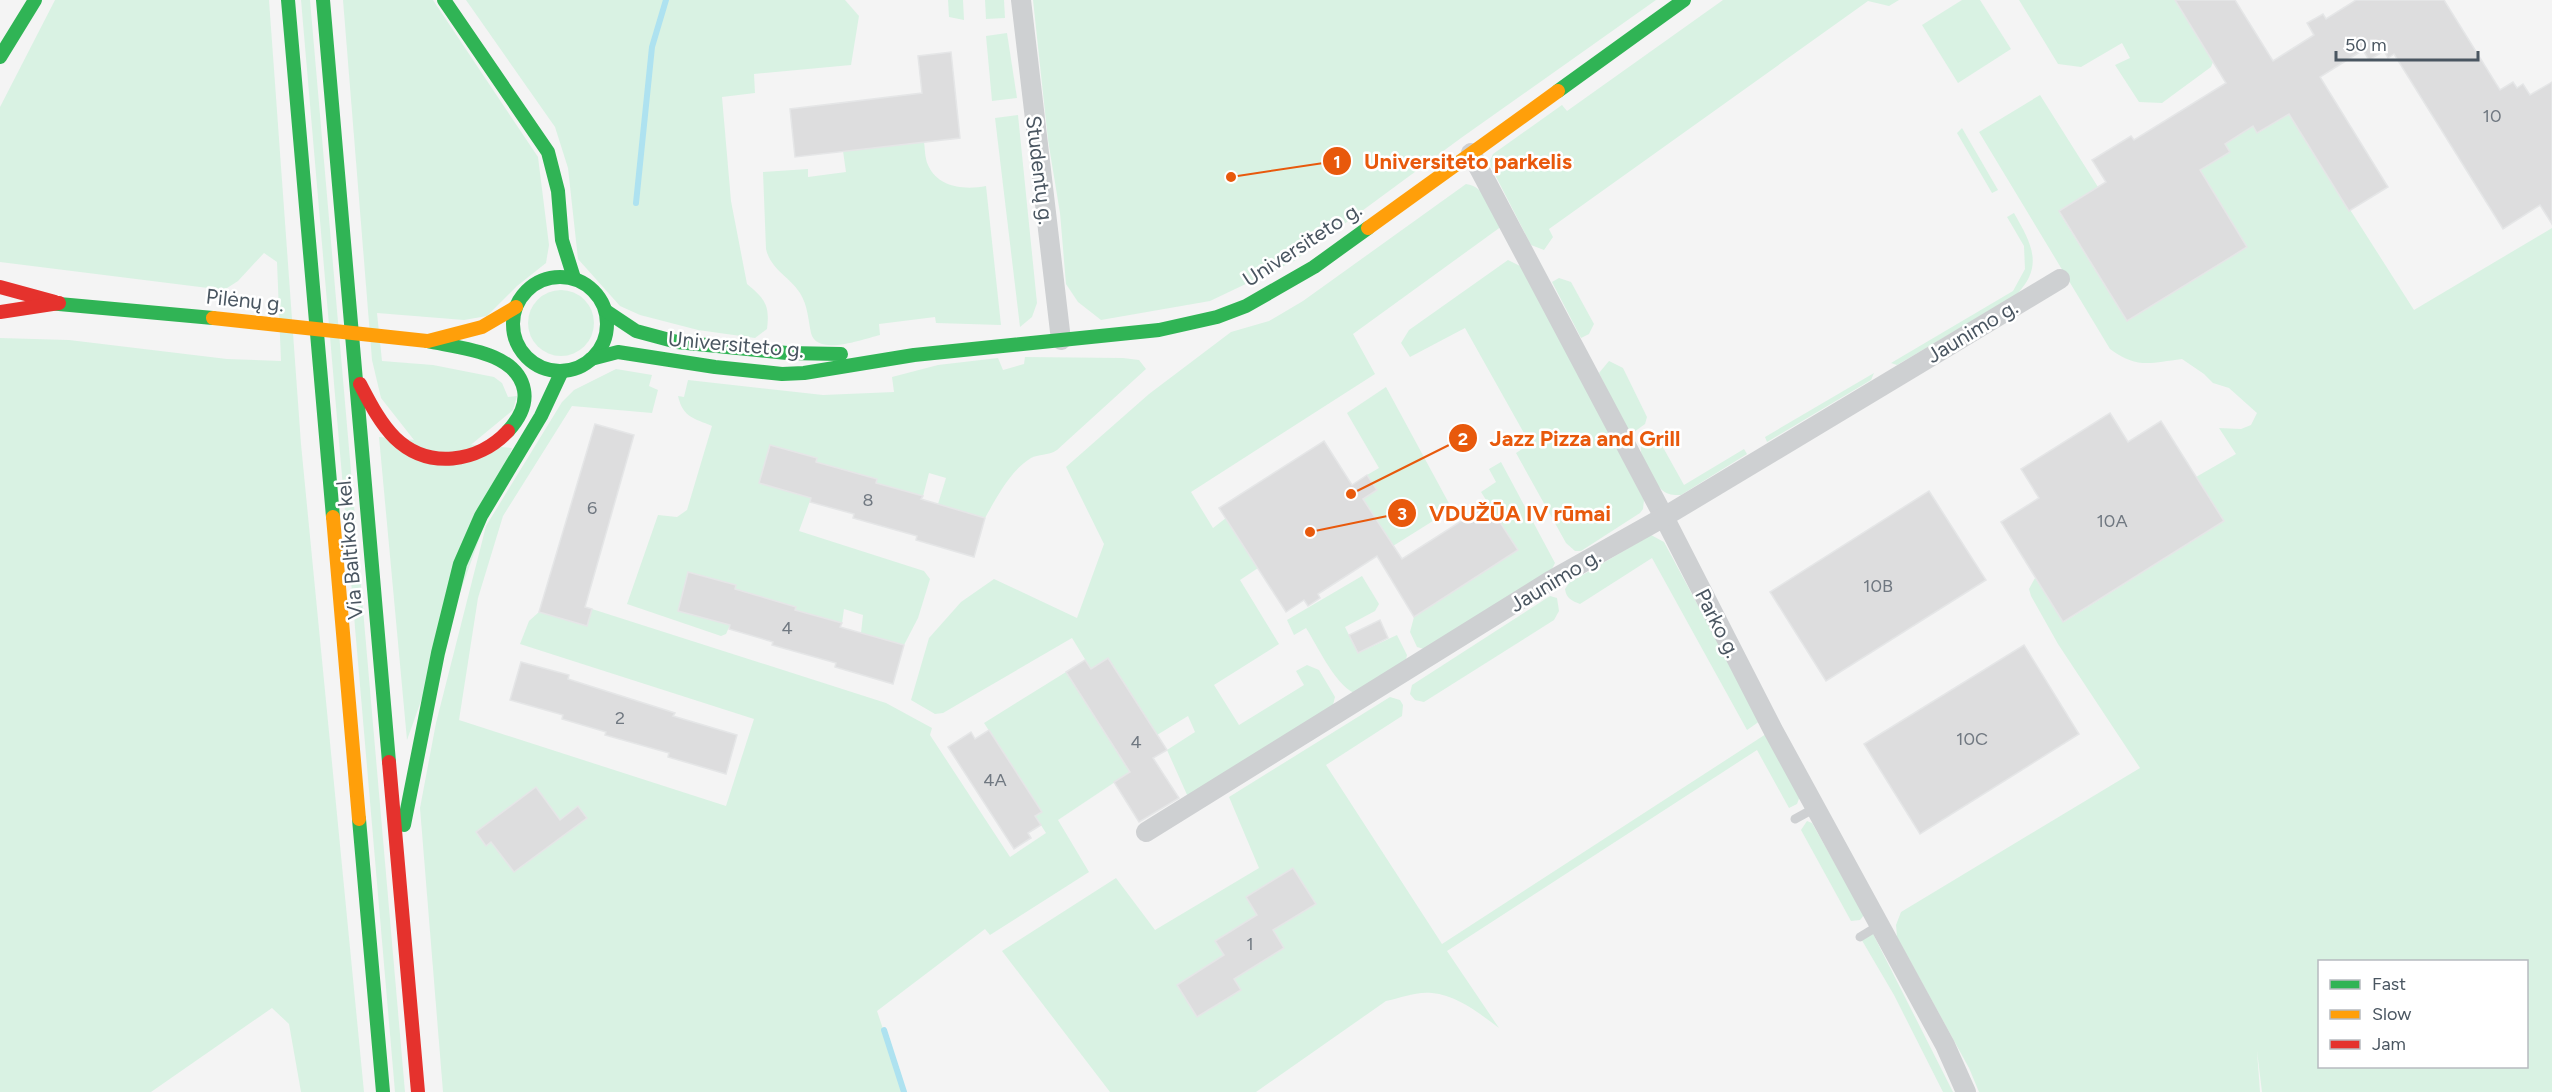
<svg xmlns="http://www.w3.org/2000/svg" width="2552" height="1092" font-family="Figtree,sans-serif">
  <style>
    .green { fill: #d9f2e3; fill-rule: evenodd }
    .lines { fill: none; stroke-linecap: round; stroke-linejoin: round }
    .stream { stroke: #aee2f0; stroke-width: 6 }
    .building { fill: #ddddde; stroke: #e5e6e7; stroke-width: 1.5 }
    .lane { stroke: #ced0d2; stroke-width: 9 }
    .street { stroke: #ced0d2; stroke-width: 20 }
    .fast { stroke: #30b455; stroke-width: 14 }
    .slow { stroke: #ff9f0a; stroke-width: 14 }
    .jam { stroke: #e5322d; stroke-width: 14 }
    .slow-bridge { stroke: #ff9f0a; stroke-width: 14 }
    .labels { text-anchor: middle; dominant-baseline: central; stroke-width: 5; stroke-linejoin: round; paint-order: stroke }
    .number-label { font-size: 18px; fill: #707881 }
    .street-label { font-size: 21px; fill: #4a5661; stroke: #fff }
    .leader { fill: none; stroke: #e8590c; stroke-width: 2 }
    .callout-dot { fill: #e8590c; stroke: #fff; stroke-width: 2 }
    .mark-label { font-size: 18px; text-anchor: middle; font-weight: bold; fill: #fff }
    .callout-label { font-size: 22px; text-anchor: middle; font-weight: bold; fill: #e8590c; stroke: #fff; stroke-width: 5; stroke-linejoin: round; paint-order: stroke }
  </style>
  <rect width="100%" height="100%" fill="#f4f4f4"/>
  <g class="green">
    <polygon points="55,0 269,0 301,444 364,1092 301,1092 289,1024 272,1008 151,1092 0,1092 0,338 69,340 227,359 281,361 277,262 264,253 238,281 224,290 0,262 0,107"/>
    <polygon points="301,0 310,0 405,1092 395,1092"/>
    <polygon points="343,0 433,0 538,157 549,245 546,263 517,286 487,316 464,320 377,313 382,361 433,365 494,377 502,383 508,397 517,396 513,410 467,448 414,440 381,398 372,360"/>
    <path d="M466,0H845L859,16L851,65L754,74L755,93L722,97L731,201L747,284C765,299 770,305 767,329L755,338L698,330L640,315L620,306L578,259L568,168L555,127Z"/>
    <polygon points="948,0 963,0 964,20 949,17"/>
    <polygon points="985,0 1004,0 1005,18 986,19"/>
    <polygon points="1033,0 1656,0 1461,138 1294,261 1210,301 1101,320 1078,302 1066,284 1060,213 1048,140"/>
    <polygon points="1723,0 1899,0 1889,6 1868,1 1549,229 1553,237 1544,250 1531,245 1489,163 1493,154 1562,105 1567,111"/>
    <polygon points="1962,0 1980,0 2011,49 1958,83 1922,25"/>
    <polygon points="2019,0 2175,0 2213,62 2211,67 2162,103 2139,102 2115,65 2130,58 2122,43 2081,67 2058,64"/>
    <polygon points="1007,33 1017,98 992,101 986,36"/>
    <path d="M2040,95L2098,187L2059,212L2127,321L2247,247L2200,170L2229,152L2225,144L2253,126L2258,133L2289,114L2414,310L2552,228V1092H2262L2257,1051L2260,1092H1979L1969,1068L1897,937L1896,925L1901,912L2140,768L2058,644L2031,596L2029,589L2035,578L2064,622L2224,521L2196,477L2236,454L2219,428L2241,429L2251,425L2257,413L2229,388L2213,383L2204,374L2182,359C2150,363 2137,369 2110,349L1979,132ZM2320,962H2526V1066H2320Z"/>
    <polygon points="1018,115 1037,303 1032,317 1020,327 995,118"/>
    <polygon points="1962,128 1998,190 1992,193 1957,133"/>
    <path d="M924,142C925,149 925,159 928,165C938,188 965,190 986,186L1001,325L936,323L935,317L879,324L880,335C863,339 817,357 811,333C808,319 808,306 800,293C789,276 771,270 766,249L763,172L808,169V177L846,172L843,151Z"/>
    <path d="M1466,184C1485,186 1493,210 1502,226L1353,334L1375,374L1191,492L1213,528L1226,518L1258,568L1240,580L1279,644L1214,685L1239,725L1304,685L1296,671L1307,665L1319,670L1335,697L1332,709L1188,797L1167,750L1195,732L1188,716L1157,735L1108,658L1091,669L1072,638L943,713L935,714L911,700L929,638L961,602L994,579L1077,618L1104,544L1066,467L1149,394L1231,332L1269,321L1303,301Z"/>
    <path d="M2014,213C2031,243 2045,266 2016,295L1897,365L1891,363L2013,291L2025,269L2024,246L2007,217Z"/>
    <polygon points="1508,260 1522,267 1644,500 1643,509 1640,513 1581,551 1575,551 1566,543 1516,453 1530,444 1465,328 1410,357 1401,343 1409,330"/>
    <polygon points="1559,278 1571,282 1594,324 1589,334 1581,338 1552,282"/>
    <circle cx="561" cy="323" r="33"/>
    <path d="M1025,357L1123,358L1139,360L1146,369L1057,450C1048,456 1038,454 1031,458C1010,471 997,497 985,518L938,504L946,478L929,473L923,496L876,483L877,479L816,462L817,458L770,445L759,483L811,498L799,531L924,571L930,579L918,618L904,645L861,633L863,615L844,609L842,623L795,610L796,607L735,589L736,585L689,572L678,610L730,625L726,634L721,636L627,604L658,515L677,517L687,510L712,426C694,418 683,418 678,396L684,397L688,380L823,395L894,392L892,377L938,365L998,358L1003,370L1024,364Z"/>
    <polygon points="1609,361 1623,368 1647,417 1645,424 1634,432 1627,430 1599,373"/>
    <polygon points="616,369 652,375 649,386 658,390 652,413 572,406 503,516 478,598 459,720 726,806 754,719 520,644 529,621 539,612 587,626 592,609 886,703 932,728 930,735 1010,857 1046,833 1035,816 1042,812 984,723 1066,672 1130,772 1058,820 1089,872 990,935 985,929 877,1011 904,1092 443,1092 420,808 436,723 486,526 562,402 574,390"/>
    <polygon points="1874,373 1871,380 1767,442 1765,437"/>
    <polygon points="1386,387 1452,509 1393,546 1363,499 1376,490 1367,475 1379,468 1347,413"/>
    <polygon points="379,437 512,448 407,740"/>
    <path d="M1655,440L1660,442L1684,485L1744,449L1747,454L1681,495C1673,495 1668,495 1662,490C1652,482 1639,458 1641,446Z"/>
    <polygon points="1501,462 1555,563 1552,569 1424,649 1417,647 1410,632 1414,617 1518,550 1481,492 1496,482 1489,469"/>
    <path d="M1651,535L1664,542L1760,721L1747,730L1652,558L1580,604C1572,601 1566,598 1565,589L1569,583Z"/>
    <path d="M1362,576L1379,604L1375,611L1345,627L1358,653L1397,635L1407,655L1405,664L1358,694C1338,691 1317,645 1306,628L1294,635L1287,620Z"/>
    <polygon points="1550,596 1557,598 1559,611 1554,620 1424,702 1415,700 1410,694 1412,685"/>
    <path d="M1390,697L1400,700L1403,705L1402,716L1326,765L1442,944L1766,734L1800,796L1797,804L1789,808L1757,750L1447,951L1499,1028C1480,1014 1457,995 1432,993C1417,991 1400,998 1386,1001L1256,1092H1110L1002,951L1116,878L1155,930L1259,868L1229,797Z"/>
    <polygon points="1807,821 1812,823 1864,915 1860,920 1851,921 1801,830"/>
    <polygon points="1871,930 1953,1092 1943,1092 1894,995 1860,937"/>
  </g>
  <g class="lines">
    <g class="stream">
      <polyline points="636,203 652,47 666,0"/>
      <polyline points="884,1030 904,1092"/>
    </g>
  </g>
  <g class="building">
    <polygon points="2175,0 2235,0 2273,61 2314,35 2307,23 2323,14 2326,19 2356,0 2444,0 2500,90 2513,82 2517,88 2523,84 2530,95 2552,82 2552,224 2540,205 2503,229 2394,54 2388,58 2384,51 2369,60 2363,50 2320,77 2388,187 2349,211 2289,114 2257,133 2253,126 2225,144 2230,152 2200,170 2247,247 2127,321 2059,211 2106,182 2092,160 2131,136 2134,140 2226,83"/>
    <polygon points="951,52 960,138 795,157 790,109 922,93 918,56"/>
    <polygon points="2110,413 2128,442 2161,421 2224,521 2063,622 2001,522 2039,498 2021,469"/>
    <polygon points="595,424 634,435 585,607 592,609 587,626 539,612"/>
    <polygon points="1324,441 1352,485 1367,475 1377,490 1363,499 1402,559 1488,504 1518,550 1414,617 1377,556 1318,594 1320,598 1308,606 1304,600 1286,612 1219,508"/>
    <polygon points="770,445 817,458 816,462 877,479 876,483 923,496 921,499 985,518 974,557 916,540 917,536 853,518 854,514 810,502 811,498 759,483"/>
    <polygon points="1929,491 1986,580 1826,681 1770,592"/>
    <polygon points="688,572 736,585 735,589 796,607 795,610 842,623 840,627 904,645 893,684 835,667 836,663 772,645 773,642 729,629 730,625 678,611"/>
    <polygon points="1380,620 1388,638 1358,653 1349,635"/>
    <polygon points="2024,645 2079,734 1920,834 1864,744"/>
    <polygon points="1108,658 1167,750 1153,758 1179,798 1139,822 1114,782 1130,772 1066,672 1085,660 1091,669"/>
    <polygon points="521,662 569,675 568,679 675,713 673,716 737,735 726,774 668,757 669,753 605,735 606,732 562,719 563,715 510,700"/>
    <polygon points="989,730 1042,812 1035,816 1041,825 1028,833 1031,838 1014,849 948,747 971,732 975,739"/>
    <polygon points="536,787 560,820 578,806 587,818 514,872 491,842 486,846 476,832"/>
    <polygon points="1293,868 1316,904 1273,930 1284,948 1234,979 1241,990 1197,1017 1177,985 1224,955 1215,941 1257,915 1246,897"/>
  </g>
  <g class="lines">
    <g class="lane">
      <polyline points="1795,819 1815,808"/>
      <polyline points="1860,937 1878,926"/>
    </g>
    <g class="street">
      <polyline points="1021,0 1061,340"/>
      <polyline points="1471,153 1664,517 1773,730 1945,1045 1966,1092"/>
      <polyline points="1146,832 1550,581 1664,517 2060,279"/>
    </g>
    <g class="fast">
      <polyline points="288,0 333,517"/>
      <polyline points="323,0 389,762"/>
      <polyline points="444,0 548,152 558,191 562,240 574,278"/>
      <polyline points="0,57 35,0"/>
      <polyline points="1558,91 1684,0"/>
      <circle cx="560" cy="324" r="47"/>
      <polyline points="37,302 213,318"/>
      <polyline points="606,311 636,331 677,342 787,353 841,354"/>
      <path d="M427,341C458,348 517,351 524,390C527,406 518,420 508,431"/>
      <polyline points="591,359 618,352 715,367 782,374 804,373 914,355 1159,330 1217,317 1246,306 1314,267 1368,228"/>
      <polyline points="359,819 383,1092"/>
      <polyline points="404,825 438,653 460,564 481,516 541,416 562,371"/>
    </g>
    <g class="slow">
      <polyline points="1368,228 1558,91"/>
      <polyline points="428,341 482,327 516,307"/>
      <polyline points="333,517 359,819"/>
    </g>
    <g class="jam">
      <polyline points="0,287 55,302"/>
      <polyline points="0,312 59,303"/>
      <path d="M360,384C370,403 380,423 395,438C428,470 478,463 508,431"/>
      <polyline points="389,762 418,1092"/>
    </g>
    <polyline class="slow-bridge" points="213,318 427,341"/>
  </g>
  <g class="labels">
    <g class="number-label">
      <text x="2492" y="116">10</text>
      <text x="868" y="500">8</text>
      <text x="592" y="508">6</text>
      <text x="2112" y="521">10A</text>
      <text x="1878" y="586">10B</text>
      <text x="787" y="628">4</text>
      <text x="620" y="718">2</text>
      <text x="1972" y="739">10C</text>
      <text x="1136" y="742">4</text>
      <text x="995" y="780">4A</text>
      <text x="1250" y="944">1</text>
    </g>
    <g class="street-label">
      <text transform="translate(1040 170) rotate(83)">Studentų g.</text>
      <text transform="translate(1302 244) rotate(-33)">Universiteto g.</text>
      <text transform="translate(245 300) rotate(6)">Pilėnų g.</text>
      <text transform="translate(1972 331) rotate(-31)">Jaunimo g.</text>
      <text transform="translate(736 344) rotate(5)">Universiteto g.</text>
      <text transform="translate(349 548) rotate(-95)">Via Baltikos kel.</text>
      <text transform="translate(1555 580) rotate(-31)">Jaunimo g.</text>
      <text transform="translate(1718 623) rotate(63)">Parko g.</text>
    </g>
  </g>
  <path class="leader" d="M1231 177L1337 161M1351 494L1463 438M1310 532L1402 513"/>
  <g class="callout-dot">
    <circle cx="1231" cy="177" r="6"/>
    <circle cx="1351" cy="494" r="6"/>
    <circle cx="1310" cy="532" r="6"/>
    <circle cx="1337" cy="161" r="15"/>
    <circle cx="1463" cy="438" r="15"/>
    <circle cx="1402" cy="513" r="15"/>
  </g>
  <g class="mark-label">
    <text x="1337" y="168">1</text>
    <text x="1463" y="445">2</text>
    <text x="1402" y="520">3</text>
  </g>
  <g class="callout-label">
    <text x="1468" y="169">Universiteto parkelis</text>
    <text x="1585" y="446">Jazz Pizza and Grill</text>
    <text x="1520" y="521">VDUŽŪA IV rūmai</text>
  </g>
  <rect x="2318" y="960" width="210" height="108" fill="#ffffff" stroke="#b7bbc0" stroke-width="1.5"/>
  <rect x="2330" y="980" width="30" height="9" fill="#30b455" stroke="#b7bbc0" stroke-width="1.5"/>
  <text x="2372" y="990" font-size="18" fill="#4a5661">Fast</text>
  <rect x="2330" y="1010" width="30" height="9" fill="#ff9f0a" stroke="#b7bbc0" stroke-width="1.5"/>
  <text x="2372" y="1020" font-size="18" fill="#4a5661">Slow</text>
  <rect x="2330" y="1040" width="30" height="9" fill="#e5322d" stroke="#b7bbc0" stroke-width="1.5"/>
  <text x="2372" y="1050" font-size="18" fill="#4a5661">Jam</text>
  <path d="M2336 51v9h142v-9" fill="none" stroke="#4a5661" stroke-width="3"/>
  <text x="2345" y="51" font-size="18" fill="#4a5661" stroke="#ffffff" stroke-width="4.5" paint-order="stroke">50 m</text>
</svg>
